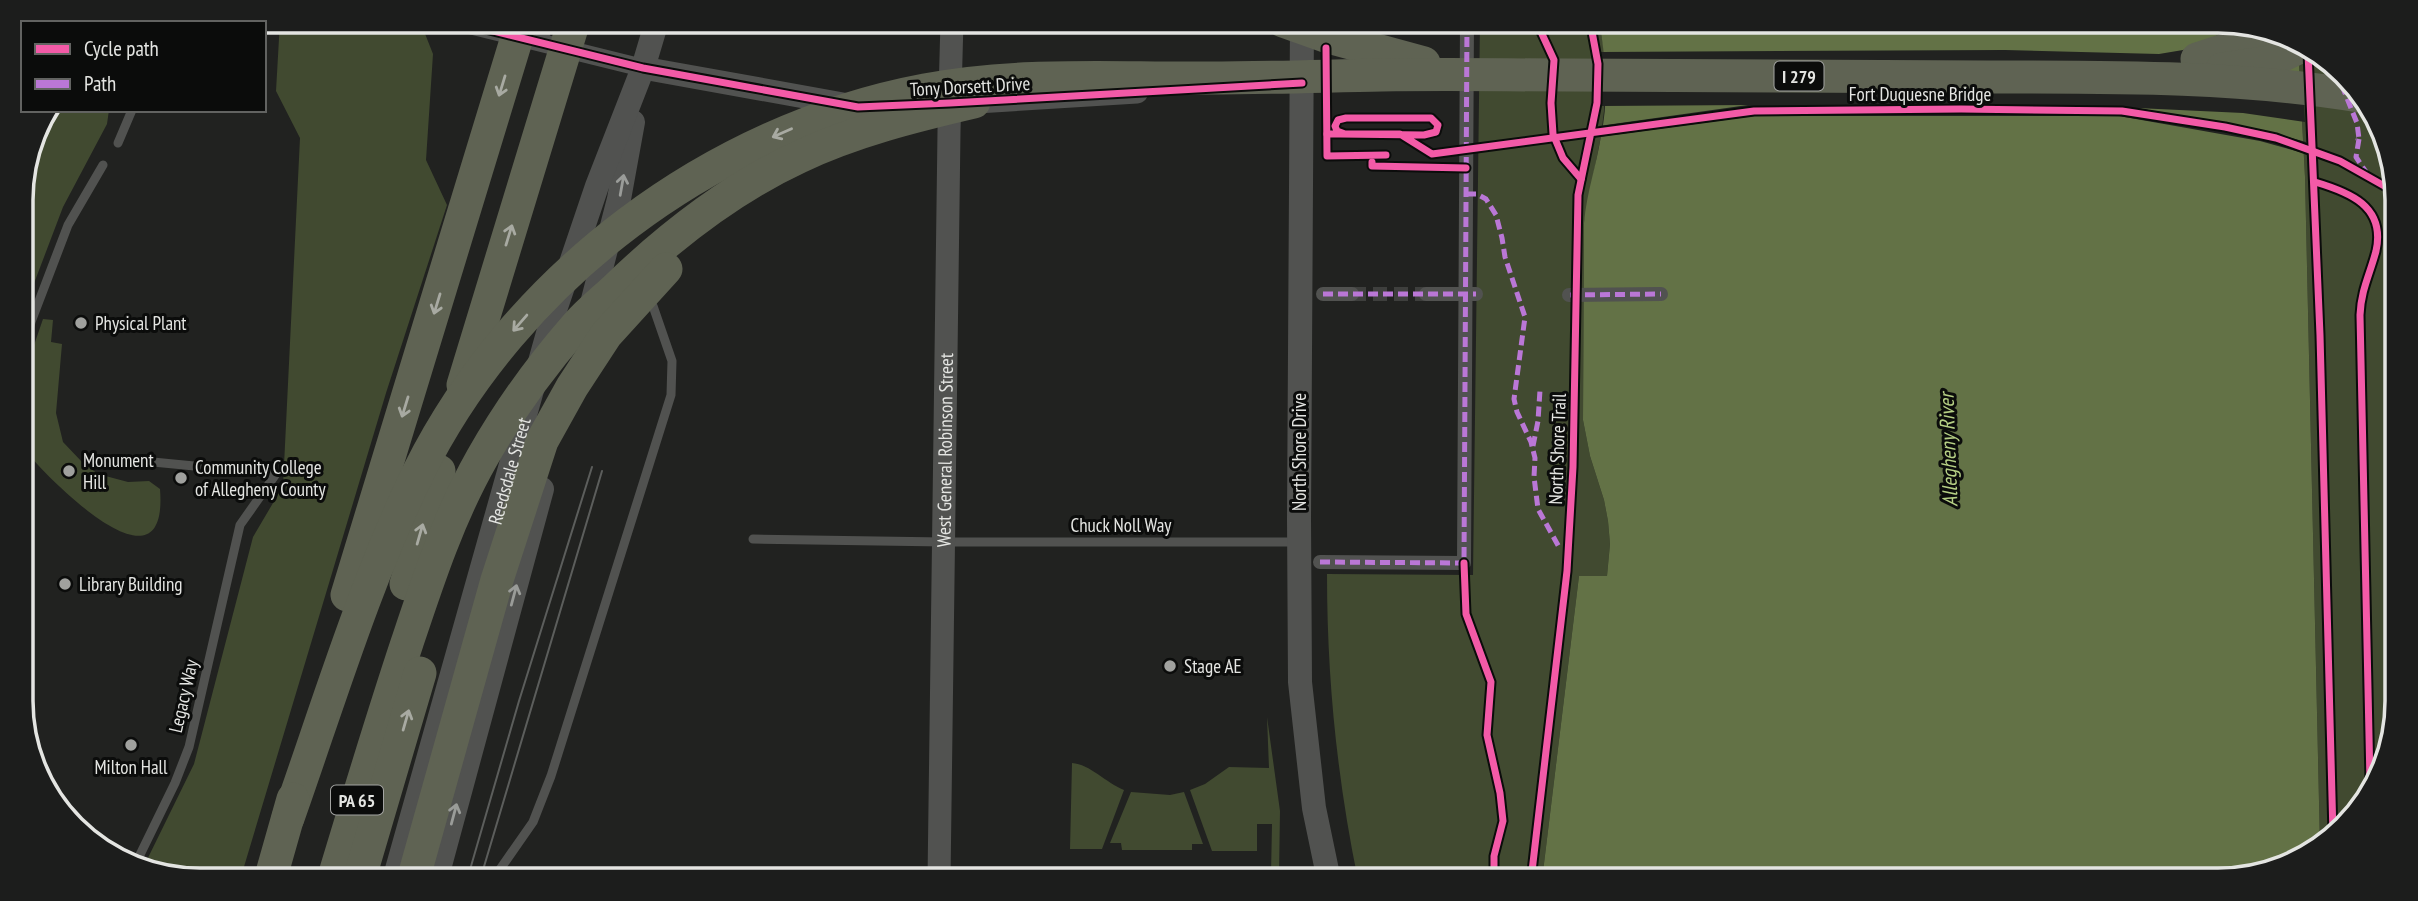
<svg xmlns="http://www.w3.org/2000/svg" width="2418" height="901" font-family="'PT Sans Narrow',sans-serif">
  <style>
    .green { fill: #414a30 }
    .water { fill: #637246 }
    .pier { fill: #212220 }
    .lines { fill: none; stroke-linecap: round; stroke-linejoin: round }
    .pedestrian-tunnel { stroke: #3e3f3d; stroke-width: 14; stroke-dasharray: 14 7; stroke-linecap: butt }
    .service { stroke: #515250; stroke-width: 9 }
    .pedestrian { stroke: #515250; stroke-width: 14 }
    .minor { stroke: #515250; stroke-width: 18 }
    .tertiary { stroke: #515250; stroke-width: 23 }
    .secondary { stroke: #515250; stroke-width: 24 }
    .motorway { stroke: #5f6353; stroke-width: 33 }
    .tram { stroke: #5c5e5c; stroke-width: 2 }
    .quiet { stroke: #ba77d6; stroke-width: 5; stroke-dasharray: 10 5; stroke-linecap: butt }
    .cycleway-casing { stroke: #0b0c0b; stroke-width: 11 }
    .cycleway { stroke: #f35aa7; stroke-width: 7 }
    .oneway { stroke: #a8aaa2 }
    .oneway2 { stroke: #9a9c99 }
    .poi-dot { fill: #a0a19e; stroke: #0b0c0b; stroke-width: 2.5 }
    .labels { text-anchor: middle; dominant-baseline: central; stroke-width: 6; stroke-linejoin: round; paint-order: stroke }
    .shield { fill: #0b0c0b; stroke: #a3a4a2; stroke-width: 2 }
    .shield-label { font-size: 18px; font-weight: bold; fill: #e4e5e2 }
    .street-label { font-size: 19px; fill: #e4e5e2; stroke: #0b0c0b }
    .poi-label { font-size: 19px; fill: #e4e5e2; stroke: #0b0c0b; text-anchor: start }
    .water-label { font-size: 21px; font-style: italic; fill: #b6d085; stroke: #0b0c0b }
    .rim { fill: none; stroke: #e4e5e2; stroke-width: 3.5 }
  </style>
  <rect width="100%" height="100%" fill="#212220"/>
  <g class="green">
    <polygon points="280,21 420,21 433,54 426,160 447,205 386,393 240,880 200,880 142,870 194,764 253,537 283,486 300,138 276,91"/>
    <path d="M1480,21H1599L1606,61L1604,111L1601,136L1584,223L1583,420L1590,456L1604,500L1608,521L1610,544L1607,576H1579L1542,880H1358C1337,778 1327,678 1327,574L1473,575Z"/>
    <polygon points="2298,46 2353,82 2395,176 2388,758 2327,843 2320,846 2305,177"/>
    <polygon points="48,110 109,110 107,124 63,207 22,315 21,188 39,121"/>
    <path d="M43,319L53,320L51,342L62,344L56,413L63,442L82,462L98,474L128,482L149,481L160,489C169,602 48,479 23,448L22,380Z"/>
    <polygon points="1267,717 1280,811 1279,876 1271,874 1272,824 1257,824 1257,851 1212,851 1190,790 1205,784 1229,767 1269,768"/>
    <path d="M1072,763C1090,764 1106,783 1124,790L1102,849H1070Z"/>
    <polygon points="1131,792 1170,795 1184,792 1203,844 1192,844 1192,850 1122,850 1121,843 1110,843"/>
  </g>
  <path class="water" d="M1599,21H2218L2275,30L2298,46L2305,177L2320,846L2229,880H1542L1579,576H1607L1610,544L1608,521L1604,500L1590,456L1583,420L1584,223C1587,191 1596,167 1601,136C1609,98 1606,59 1599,21Z"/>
  <polygon class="pier" points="2236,24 2275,30 2301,48 2275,72 2303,79 2305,122 2243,113 2137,108 2252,128 2281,135 2306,142 2307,154 2260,141 2119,116 1754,116 1598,137 1599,126 1748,105 1601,106 1601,52 2005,50 2159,54 2183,50 2206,42"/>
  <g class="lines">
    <polyline class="pedestrian-tunnel" points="1352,294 1426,294"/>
    <g class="service">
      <polyline points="543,44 549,21"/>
      <polyline points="118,143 132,110"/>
      <polyline points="22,355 31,322 68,225 103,165"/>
      <polyline points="122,459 276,474 240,525 189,747 175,783 135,865"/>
      <polyline points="753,539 944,542 1297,542"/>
      <polyline points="488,880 496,875 533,822 551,776 671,395 672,361 653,306"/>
    </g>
    <g class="pedestrian">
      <polyline points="1323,294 1352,294"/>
      <polyline points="1426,294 1476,294"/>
      <polyline points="1569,295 1661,294"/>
      <polyline points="1320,562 1464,563 1467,21"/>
    </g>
    <polyline class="minor" points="453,21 643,68"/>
    <g class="tertiary">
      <polyline points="643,68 854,106"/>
      <polyline points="961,103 1137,92"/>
      <path id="s1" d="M939,880L949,131L952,21"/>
    </g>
    <g class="secondary">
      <polyline points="1302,21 1299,519 1300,682 1314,808 1329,880"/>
      <polyline points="589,315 619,199 633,122"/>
      <path id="s2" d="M394,880L552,319L597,186L643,68L657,21"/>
      <polyline points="436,880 542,489"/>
    </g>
    <g class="motorway">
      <polyline points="1283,21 1325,36 1424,63"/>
      <polyline points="2197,59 2228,49 2269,29"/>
      <polyline points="2222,69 2269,62 2300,47"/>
      <polyline points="463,385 574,21"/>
      <polyline points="406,584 439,471"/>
      <polyline points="347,595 522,21"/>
      <path d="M288,818C329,702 365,582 419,471C516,277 712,130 925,90C1019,72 1115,79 1209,78C1267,78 1325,76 1382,75C1444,74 1506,75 1568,75C1708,76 1848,76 1988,77C2112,77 2237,76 2359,96"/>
      <polyline points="270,880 293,799"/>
      <path d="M333,880C357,801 381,721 407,643C428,580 449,516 482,458C508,412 541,366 576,326C588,312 602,301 615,289C669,237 730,189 799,157C854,131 914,116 974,102"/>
      <polyline points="359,880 420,673"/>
      <polyline points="413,880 497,580 542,441 572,387 606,335 666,269"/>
    </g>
    <g class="tram">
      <polyline points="467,880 519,701 592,467"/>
      <polyline points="480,880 602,471"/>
    </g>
    <g class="quiet">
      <polyline points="2336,71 2357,123 2359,139 2356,138"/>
      <polyline points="2359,139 2356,157 2366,172"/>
      <polyline points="1466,194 1477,194 1486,199 1496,215 1502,238 1505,257 1525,317 1514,399 1517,412 1531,442 1535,458 1534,477 1538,509 1559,547"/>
      <polyline points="1323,294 1476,294"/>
      <polyline points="1570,295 1661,294"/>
      <polyline points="1533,446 1538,421 1540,390"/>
      <polyline points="1320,562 1464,563 1467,21"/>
    </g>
    <defs>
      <g id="cycleway">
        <polyline points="453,21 643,68 858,107 950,103 1302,83"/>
        <polyline points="1536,21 1554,60 1551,103 1553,134 1563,158 1581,179"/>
        <polyline points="1326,48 1327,156 1386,155"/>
        <polyline points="2308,52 2320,335 2333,835"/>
        <polyline points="1327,134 1340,134 1424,135 1436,132 1438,125 1431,118 1346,118 1338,120 1335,126 1337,131 1345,134 1400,134 1432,154 1754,111 1961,109 2122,111 2225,127 2276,138 2340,161 2395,192"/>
        <polyline points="1372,162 1372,166 1466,168"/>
        <path d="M2315,182C2349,192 2386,206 2376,251C2370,274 2361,290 2360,315L2370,782"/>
        <polyline points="1464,563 1466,614 1491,682 1487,735 1500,793 1503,821 1494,856 1494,880"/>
        <polyline points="1531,880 1567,571 1573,467 1578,195 1597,103 1598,64 1590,21"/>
      </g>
    </defs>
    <use href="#cycleway" class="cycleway-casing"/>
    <use href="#cycleway" class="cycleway"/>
  </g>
  <defs><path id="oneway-shaft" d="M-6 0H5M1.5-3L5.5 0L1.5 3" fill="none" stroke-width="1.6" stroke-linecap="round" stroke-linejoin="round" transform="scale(1.75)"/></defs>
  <g class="oneway">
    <use href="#oneway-shaft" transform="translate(502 86) rotate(107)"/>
    <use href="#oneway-shaft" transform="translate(782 133) rotate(156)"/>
    <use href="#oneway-shaft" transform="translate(509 235) rotate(-73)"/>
    <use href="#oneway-shaft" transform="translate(437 304) rotate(107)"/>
    <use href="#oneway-shaft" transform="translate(520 323) rotate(131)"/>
    <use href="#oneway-shaft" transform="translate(405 407) rotate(107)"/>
    <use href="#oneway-shaft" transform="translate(420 534) rotate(-74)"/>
    <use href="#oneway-shaft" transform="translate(406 720) rotate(-74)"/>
  </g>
  <g class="oneway2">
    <use href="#oneway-shaft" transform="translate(622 185) rotate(-80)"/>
    <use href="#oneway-shaft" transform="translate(514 595) rotate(-75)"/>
    <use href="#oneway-shaft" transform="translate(454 814) rotate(-75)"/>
  </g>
  <g class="poi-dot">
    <circle cx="81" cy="323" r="7"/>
    <circle cx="69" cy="471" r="7"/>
    <circle cx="181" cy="478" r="7"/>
    <circle cx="65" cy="584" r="7"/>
    <circle cx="1170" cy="666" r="7"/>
    <circle cx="131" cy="745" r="7"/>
  </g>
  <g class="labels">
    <g class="shield">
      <rect x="1774.5" y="61.5" width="49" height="29" rx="5"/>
      <rect x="331" y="785.5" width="52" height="29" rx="5"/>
    </g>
    <g class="shield-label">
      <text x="1799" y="76">I 279</text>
      <text x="357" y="800">PA 65</text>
    </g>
    <g class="street-label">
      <text transform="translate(970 86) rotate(-3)">Tony Dorsett Drive</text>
      <text x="1920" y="94">Fort Duquesne Bridge</text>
      <text transform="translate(1557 449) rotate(-88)">North Shore Trail</text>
      <text stroke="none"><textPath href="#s1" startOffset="430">West General Robinson Street</textPath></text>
      <text transform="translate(1299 452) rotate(-90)">North Shore Drive</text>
      <text stroke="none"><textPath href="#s2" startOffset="425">Reedsdale Street</textPath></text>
      <text x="1121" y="525">Chuck Noll Way</text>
      <text transform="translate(183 696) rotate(-77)">Legacy Way</text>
    </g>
    <g class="poi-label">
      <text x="95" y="323">Physical Plant</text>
      <text x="83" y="460">Monument<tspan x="83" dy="22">Hill</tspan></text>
      <text x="195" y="467">Community College<tspan x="195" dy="22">of Allegheny County</tspan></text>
      <text x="79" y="584">Library Building</text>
      <text x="1184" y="666">Stage AE</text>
      <text x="131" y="767" text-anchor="middle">Milton Hall</text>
    </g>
    <g class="water-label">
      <text transform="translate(1948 450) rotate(-92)">Allegheny River</text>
    </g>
  </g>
  <path d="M0 0H2418V901H0ZM200 33H2218A167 167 0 0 1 2385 200V701A167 167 0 0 1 2218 868H200A167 167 0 0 1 33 701V200A167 167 0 0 1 200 33Z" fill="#1c1d1c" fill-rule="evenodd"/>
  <path class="rim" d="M200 33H2218A167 167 0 0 1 2385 200V701A167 167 0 0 1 2218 868H200A167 167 0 0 1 33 701V200A167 167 0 0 1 200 33Z"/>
  <rect x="21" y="21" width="245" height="91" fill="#0b0c0b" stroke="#626361" stroke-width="2"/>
  <rect x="35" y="44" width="35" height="10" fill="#f35aa7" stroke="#626361" stroke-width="2"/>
  <text x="84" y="56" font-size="21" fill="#e4e5e2">Cycle path</text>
  <rect x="35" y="79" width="35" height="10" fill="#ba77d6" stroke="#626361" stroke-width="2"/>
  <text x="84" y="91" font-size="21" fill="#e4e5e2">Path</text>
</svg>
